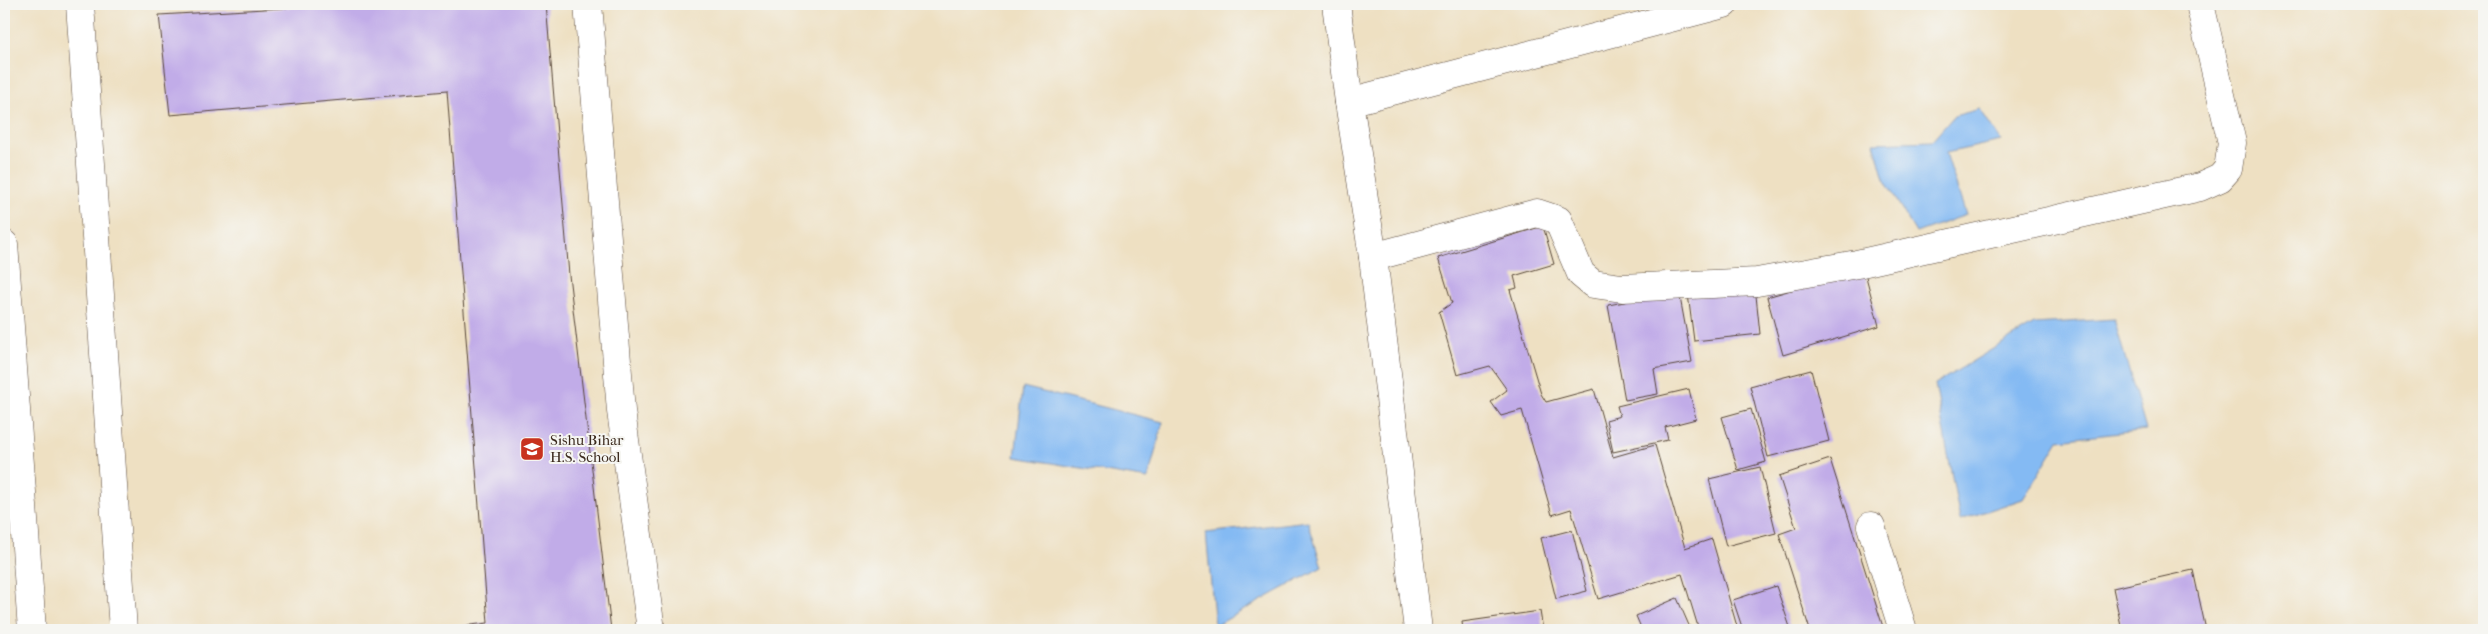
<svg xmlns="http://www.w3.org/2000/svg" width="2488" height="634" font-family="'IM FELL French Canon',serif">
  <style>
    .water { fill: #84baf3; stroke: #607288 }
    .building { fill: #c1ace8 }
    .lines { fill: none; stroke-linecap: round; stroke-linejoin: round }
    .street-casing { stroke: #564537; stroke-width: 29 }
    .secondary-casing { stroke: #564537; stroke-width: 29 }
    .primary-casing { stroke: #564537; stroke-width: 29 }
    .street { stroke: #fff; stroke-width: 28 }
    .secondary { stroke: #fff; stroke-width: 28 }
    .primary { stroke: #fff; stroke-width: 28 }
    .labels { text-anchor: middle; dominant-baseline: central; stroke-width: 4; stroke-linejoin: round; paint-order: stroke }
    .poi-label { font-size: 15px; fill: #3b2a1e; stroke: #f6f6f2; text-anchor: start }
  </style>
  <rect width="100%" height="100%" fill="#f6f6f2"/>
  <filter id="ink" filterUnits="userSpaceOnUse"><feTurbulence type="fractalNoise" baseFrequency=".02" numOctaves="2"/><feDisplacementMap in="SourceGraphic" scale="10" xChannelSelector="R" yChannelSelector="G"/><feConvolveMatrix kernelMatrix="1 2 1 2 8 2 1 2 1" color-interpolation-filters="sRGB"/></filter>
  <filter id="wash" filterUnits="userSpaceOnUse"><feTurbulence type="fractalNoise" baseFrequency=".0096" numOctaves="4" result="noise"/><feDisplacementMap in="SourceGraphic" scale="20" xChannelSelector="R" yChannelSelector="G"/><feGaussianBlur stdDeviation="1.12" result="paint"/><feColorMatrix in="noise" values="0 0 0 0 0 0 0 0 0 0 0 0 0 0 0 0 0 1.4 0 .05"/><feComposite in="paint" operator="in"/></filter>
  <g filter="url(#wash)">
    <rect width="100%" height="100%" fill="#eee0c2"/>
    <g class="water">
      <polygon points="1980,109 2001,141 1946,153 1966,215 1916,233 1884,179 1874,143 1932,141 1954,116"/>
      <polygon points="2114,319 2146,430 2059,440 2023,499 1960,520 1935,384 2034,324"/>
      <polygon points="1023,387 1163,422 1148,479 1015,457"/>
      <polygon points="1308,521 1322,567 1215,626 1206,533"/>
    </g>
    <g id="blocks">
      <g class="building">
        <polygon points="353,4 546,4 569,275 611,630 427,630 488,623 447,91 170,115 159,15"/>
        <polygon points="1543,226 1554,264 1514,276 1517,288 1510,290 1541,394 1546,402 1594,389 1613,457 1655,445 1685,548 1712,539 1738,630 1699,630 1682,574 1598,599 1571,509 1552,515 1522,410 1501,416 1491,402 1507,390 1490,366 1457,375 1439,312 1452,303 1438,258"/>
        <polygon points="1864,269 1879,326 1783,355 1767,297"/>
        <polygon points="1755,286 1760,334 1694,341 1688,294"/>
        <polygon points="1679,292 1692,362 1654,369 1658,394 1625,400 1608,305"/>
        <polygon points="1811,370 1829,441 1768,457 1750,386"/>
        <polygon points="1689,389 1696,419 1665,427 1668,440 1613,452 1606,420 1620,416 1617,406"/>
        <polygon points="1751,409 1766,462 1738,470 1722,417"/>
        <polygon points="1830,459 1884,630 1810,630 1779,534 1796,528 1779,476"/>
        <polygon points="1760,467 1776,533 1726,546 1709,479"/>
        <polygon points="1572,530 1587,591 1556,599 1541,538"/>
        <polygon points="2193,570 2206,630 2122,630 2113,588"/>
        <polygon points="1776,586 1791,630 1743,630 1733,600"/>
        <polygon points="1677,598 1691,630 1642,630 1636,616"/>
        <polygon points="1540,611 1543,630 1463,630 1462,622"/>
      </g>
    </g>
  </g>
  <g filter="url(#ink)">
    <use href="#blocks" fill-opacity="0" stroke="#564537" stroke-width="1"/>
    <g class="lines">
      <defs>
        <g id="street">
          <polyline points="80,4 123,630"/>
          <polyline points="588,4 621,411 651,630"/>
          <polyline points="1349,102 1724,4"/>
          <polyline points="1373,257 1537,213 1558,220 1581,274 1593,284 1622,288 1757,282 1857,264 2200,187 2220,178 2228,169 2232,143 2200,4"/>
          <polyline points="1871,526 1903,630"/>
        </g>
        <polyline id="secondary" points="1336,4 1349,102 1373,257 1418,630"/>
        <polyline id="primary" points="4,244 32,630"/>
      </defs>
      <use href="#street" class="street-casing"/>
      <use href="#secondary" class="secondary-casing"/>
      <use href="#primary" class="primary-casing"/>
      <use href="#street" class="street"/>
      <use href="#secondary" class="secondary"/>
      <use href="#primary" class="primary"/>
    </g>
  </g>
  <defs>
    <symbol id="school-square" viewBox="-11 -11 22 22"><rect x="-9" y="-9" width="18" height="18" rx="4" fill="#c8321e" stroke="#f6f6f2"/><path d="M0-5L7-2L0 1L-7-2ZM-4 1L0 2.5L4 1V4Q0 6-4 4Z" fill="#fff"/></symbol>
  </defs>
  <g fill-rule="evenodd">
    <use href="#school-square" x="518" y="435" width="28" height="28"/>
  </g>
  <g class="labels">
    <g class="poi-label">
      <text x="550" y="440">Sishu Bihar<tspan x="550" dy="17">H.S. School</tspan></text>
    </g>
  </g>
  <rect width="2488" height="634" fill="none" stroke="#f6f6f2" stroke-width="20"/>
</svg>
